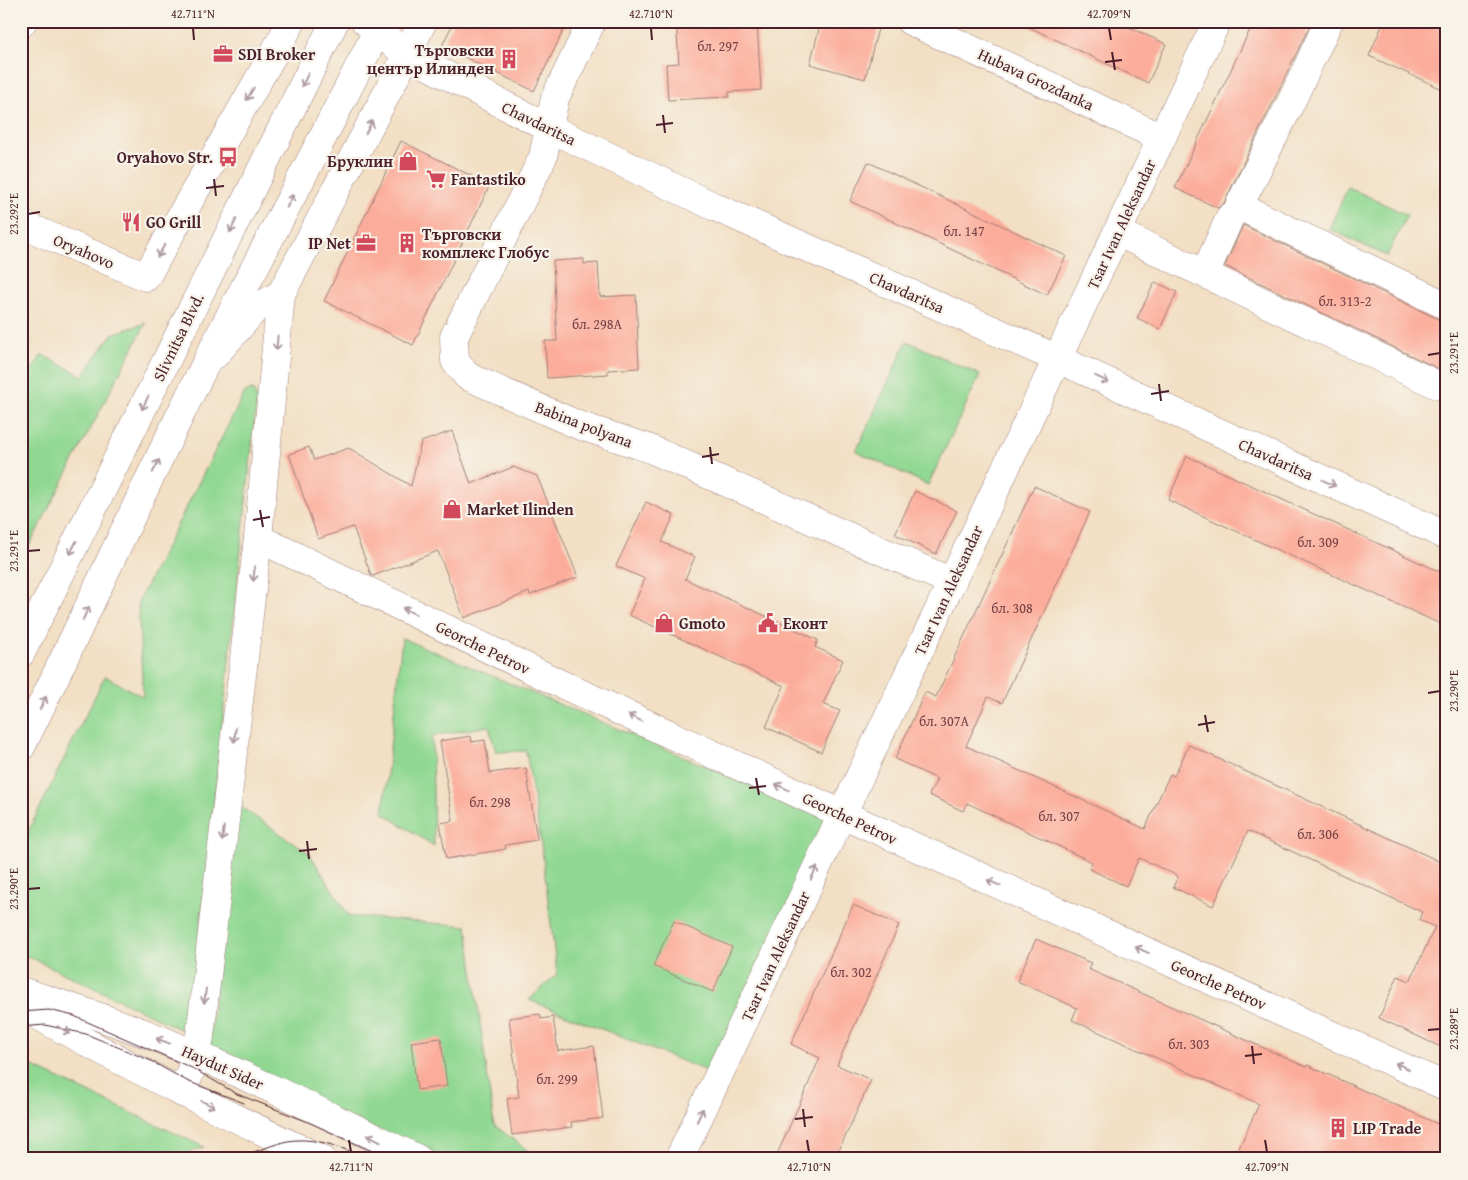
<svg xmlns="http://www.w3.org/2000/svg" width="1468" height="1180" font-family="'Gentium Book Plus',serif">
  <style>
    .green { fill: #90d892; stroke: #6d7c5e }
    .building { fill: #fcac9a }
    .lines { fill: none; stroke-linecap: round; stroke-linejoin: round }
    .minor-casing { stroke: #9e7f78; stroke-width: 29 }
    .major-casing { stroke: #9e7f78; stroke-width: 29 }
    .minor { stroke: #fff; stroke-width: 28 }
    .major { stroke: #fff; stroke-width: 28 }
    .tram { stroke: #4a1f2b; stroke-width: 1 }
    .oneway { stroke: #ae9aa0 }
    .ticks { fill: none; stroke: #4a1f2b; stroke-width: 2 }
    .labels { text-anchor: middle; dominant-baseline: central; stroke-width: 4.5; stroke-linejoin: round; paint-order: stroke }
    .number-label { font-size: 14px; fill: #764247 }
    .poi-label { font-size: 16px; font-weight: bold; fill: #4a1f2b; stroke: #f7f3e8; text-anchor: start }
    .street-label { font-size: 16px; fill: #4a1f2b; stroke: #f7f3e8 }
    .neatline { fill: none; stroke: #4a1f2b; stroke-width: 2 }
    .ticks-label { font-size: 12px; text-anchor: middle; fill: #4a1f2b }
  </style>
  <rect width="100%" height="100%" fill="#f7f3e8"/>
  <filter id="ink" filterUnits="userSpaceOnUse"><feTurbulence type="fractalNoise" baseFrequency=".02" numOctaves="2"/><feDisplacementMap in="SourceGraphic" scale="10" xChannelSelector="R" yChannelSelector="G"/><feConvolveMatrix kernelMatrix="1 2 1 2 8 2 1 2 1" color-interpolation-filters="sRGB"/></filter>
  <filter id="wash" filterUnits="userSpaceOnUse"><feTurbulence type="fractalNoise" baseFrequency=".0096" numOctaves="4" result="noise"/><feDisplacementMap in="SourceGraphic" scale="20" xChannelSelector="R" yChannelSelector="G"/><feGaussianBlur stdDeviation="1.12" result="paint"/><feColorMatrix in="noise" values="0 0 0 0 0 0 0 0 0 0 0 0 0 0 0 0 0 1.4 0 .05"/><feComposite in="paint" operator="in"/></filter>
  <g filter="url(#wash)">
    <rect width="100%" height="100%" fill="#f2dfc4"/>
    <g class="green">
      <polygon points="1348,187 1407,215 1387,256 1329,229"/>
      <polygon points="146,323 30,544 21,552 21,376 30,373 42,355 83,376 112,334"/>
      <polygon points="907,341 980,375 928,485 856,451"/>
      <polygon points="253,390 257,399 195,981 184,1031 21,953 21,846 105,676 143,697 138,602 245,392"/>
      <polygon points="402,638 829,818 709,1072 529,1000 557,974 542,851 526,751 496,752 489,726 432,736 434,846 383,813"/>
      <polygon points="236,804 309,853 349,916 467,926 494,1125 539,1159 440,1159 208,1051"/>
      <polygon points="21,1061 204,1147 173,1159 21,1159"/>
    </g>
    <g id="blocks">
      <g class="building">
        <polygon points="454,21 568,21 534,91 442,46"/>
        <polygon points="676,21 757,21 761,90 729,92 729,97 668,100 666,64 679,63"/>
        <polygon points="821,21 880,21 865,79 810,64"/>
        <polygon points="1016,21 1116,21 1166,44 1148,83"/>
        <polygon points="1254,21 1312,21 1224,203 1218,208 1175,188"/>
        <polygon points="1384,21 1433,21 1447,27 1447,91 1369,56"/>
        <polygon points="401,141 490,185 413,345 324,301"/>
        <polygon points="868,162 1066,256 1047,295 850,201"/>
        <polygon points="1243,225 1440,320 1447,321 1447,353 1439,369 1225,266"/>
        <polygon points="584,259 584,264 598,263 600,297 636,295 639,368 608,370 608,374 547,378 545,341 557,341 553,261"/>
        <polygon points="1155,282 1177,292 1160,329 1137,318"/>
        <polygon points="452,431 471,484 513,467 537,476 578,577 530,595 529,592 464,618 438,551 373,576 371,575 353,527 318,539 289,454 309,447 314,460 349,448 411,486 421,442"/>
        <polygon points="1187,456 1447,575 1447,627 1168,500"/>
        <polygon points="1034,486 1090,512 1002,703 988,697 966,746 1145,829 1170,774 1174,776 1189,745 1447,865 1447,1050 1379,1018 1398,976 1410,981 1435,927 1419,920 1422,912 1248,831 1213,906 1173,887 1178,876 1139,858 1126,886 1089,869 1092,862 967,803 963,811 929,795 937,779 895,759 925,692 936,697"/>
        <polygon points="915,491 957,511 936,554 895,534"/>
        <polygon points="646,502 674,515 662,542 695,557 685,579 818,640 815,647 843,660 823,704 840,711 821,752 766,727 784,686 629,615 645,579 616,566"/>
        <polygon points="471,736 472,742 485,740 490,773 526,768 537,840 505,845 506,849 446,859 440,823 453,821 440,741"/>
        <polygon points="853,905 899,925 837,1065 871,1080 835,1159 775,1159 820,1058 791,1044"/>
        <polygon points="674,921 732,947 713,992 653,966"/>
        <polygon points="1036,939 1091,963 1088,969 1306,1067 1307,1065 1447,1128 1447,1159 1234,1159 1259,1104 1072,1020 1077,1008 1017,981"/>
        <polygon points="540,1014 541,1019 553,1017 558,1051 594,1046 603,1118 571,1122 572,1127 512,1135 507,1099 519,1097 509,1018"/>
        <polygon points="441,1038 447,1086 417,1090 411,1042"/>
      </g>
    </g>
  </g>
  <g filter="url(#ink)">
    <use href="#blocks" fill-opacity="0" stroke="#9e7f78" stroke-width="1"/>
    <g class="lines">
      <defs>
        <g id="minor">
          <polyline points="365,21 407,55 549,128 715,207 1058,359 1447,536"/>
          <polyline points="592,21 555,98 543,157 454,337 455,361 467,376 578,425 648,448 952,582"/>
          <polyline points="910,21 1162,138"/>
          <polyline points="1329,21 1292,100 1239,206 1447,306"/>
          <polyline points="21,24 23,21"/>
          <polyline points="21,224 146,277 292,21"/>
          <polyline points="1117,232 1437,385"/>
          <polyline points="1205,273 1230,217"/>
          <polyline points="215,355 256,308 281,294 407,55 423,21"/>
          <polyline points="258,538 559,683 842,814 1447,1087"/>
          <path d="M21,991C74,1008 127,1025 178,1047C260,1081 339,1121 418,1159"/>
          <path d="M21,1006C119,1062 220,1112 322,1159"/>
          <polyline points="182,1093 197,1055 200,1036 258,538 281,294"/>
          <polyline points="679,1159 1217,21"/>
        </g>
        <g id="major">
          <polyline points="21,653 335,21"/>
          <path d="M21,747C83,622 140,494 203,369C261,252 324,138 382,21"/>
        </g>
      </defs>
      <use href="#minor" class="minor-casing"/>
      <use href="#major" class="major-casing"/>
      <use href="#minor" class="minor"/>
      <use href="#major" class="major"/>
      <g class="tram">
        <polyline points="21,1012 49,1010 74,1016 192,1068 237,1094 306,1121 390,1159"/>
        <polyline points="21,1027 45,1025 86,1034 149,1060 187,1081 244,1103"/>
        <path d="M235,1159C251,1153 267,1147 283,1142C311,1135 342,1147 367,1159"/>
      </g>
    </g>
    <defs><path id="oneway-shaft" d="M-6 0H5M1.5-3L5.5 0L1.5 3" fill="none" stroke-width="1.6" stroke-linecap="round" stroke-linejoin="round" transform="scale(1.25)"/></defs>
    <g class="oneway">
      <use href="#oneway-shaft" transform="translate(305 80) rotate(116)"/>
      <use href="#oneway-shaft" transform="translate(250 94) rotate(120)"/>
      <use href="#oneway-shaft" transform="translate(369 127) rotate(-62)"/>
      <use href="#oneway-shaft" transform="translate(290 201) rotate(-63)"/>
      <use href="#oneway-shaft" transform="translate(233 226) rotate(116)"/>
      <use href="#oneway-shaft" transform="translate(161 251) rotate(120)"/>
      <use href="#oneway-shaft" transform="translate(277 343) rotate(95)"/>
      <use href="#oneway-shaft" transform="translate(1102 379) rotate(25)"/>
      <use href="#oneway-shaft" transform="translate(145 403) rotate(116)"/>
      <use href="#oneway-shaft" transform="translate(156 466) rotate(-64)"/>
      <use href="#oneway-shaft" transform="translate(1329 483) rotate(24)"/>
      <use href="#oneway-shaft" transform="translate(73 548) rotate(116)"/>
      <use href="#oneway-shaft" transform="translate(254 574) rotate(97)"/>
      <use href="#oneway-shaft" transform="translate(409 611) rotate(-154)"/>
      <use href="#oneway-shaft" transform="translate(86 613) rotate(-65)"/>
      <use href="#oneway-shaft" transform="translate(43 703) rotate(-64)"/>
      <use href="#oneway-shaft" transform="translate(635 718) rotate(-155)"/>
      <use href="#oneway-shaft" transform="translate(235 735) rotate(97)"/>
      <use href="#oneway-shaft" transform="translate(782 787) rotate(-155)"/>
      <use href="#oneway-shaft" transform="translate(223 834) rotate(97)"/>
      <use href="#oneway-shaft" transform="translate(814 873) rotate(-65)"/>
      <use href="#oneway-shaft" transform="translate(994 883) rotate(-156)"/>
      <use href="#oneway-shaft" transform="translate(1142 950) rotate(-156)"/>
      <use href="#oneway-shaft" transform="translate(205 996) rotate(97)"/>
      <use href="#oneway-shaft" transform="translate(64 1030) rotate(30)"/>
      <use href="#oneway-shaft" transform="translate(163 1041) rotate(-159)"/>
      <use href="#oneway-shaft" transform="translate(1402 1066) rotate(-156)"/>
      <use href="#oneway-shaft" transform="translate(208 1104) rotate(24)"/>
      <use href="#oneway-shaft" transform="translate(700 1115) rotate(-65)"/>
      <use href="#oneway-shaft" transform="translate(374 1138) rotate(-154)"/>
    </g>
  </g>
  <path class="ticks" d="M193,28L194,40M651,28L652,40M1109,28L1111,40M1112,52L1115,70M1105,62L1122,60M663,115L665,133M656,125L673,123M214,179L216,196M206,188L224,186M28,214L40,212M1428,355L1440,353M1159,384L1161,401M1151,394L1169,391M710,447L712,464M702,457L719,454M260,510L263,527M253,520L270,517M28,551L40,550M1428,693L1440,691M1205,715L1208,732M1198,725L1215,722M756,778L759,795M749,788L766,786M307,841L309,859M299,851L317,849M28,889L40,888M1428,1030L1440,1029M1252,1046L1254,1064M1245,1056L1262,1054M803,1109L805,1127M795,1119L813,1117M349,1140L351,1152M807,1140L809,1152M1265,1140L1267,1152"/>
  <defs>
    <symbol id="office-bare" viewBox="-9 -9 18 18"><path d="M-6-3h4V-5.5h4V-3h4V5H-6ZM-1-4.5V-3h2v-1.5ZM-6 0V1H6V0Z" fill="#d1495b" stroke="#f7f3e8" stroke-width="2.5" paint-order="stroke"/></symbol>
    <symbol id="building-bare" viewBox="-9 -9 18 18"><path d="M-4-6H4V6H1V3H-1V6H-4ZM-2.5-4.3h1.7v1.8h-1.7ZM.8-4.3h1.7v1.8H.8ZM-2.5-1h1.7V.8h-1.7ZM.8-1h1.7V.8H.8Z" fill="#d1495b" stroke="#f7f3e8" stroke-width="2.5" paint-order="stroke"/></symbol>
    <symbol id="bus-bare" viewBox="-9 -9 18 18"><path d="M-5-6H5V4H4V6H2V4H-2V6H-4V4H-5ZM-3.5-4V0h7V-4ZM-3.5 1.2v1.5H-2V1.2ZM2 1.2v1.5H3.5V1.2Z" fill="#d1495b" stroke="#f7f3e8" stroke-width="2.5" paint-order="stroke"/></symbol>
    <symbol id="shop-bare" viewBox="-9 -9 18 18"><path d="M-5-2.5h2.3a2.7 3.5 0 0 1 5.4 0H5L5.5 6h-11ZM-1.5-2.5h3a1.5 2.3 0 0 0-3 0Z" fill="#d1495b" stroke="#f7f3e8" stroke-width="2.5" paint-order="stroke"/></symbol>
    <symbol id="supermarket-bare" viewBox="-9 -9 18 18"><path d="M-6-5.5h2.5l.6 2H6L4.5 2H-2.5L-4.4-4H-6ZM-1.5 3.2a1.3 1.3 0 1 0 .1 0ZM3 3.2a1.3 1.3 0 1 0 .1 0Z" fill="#d1495b" stroke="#f7f3e8" stroke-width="2.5" paint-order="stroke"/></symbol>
    <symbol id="restaurant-bare" viewBox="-9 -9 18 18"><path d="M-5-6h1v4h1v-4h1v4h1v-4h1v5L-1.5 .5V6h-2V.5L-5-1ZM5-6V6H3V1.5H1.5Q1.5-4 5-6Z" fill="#d1495b" stroke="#f7f3e8" stroke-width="2.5" paint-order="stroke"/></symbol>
    <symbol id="civic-bare" viewBox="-9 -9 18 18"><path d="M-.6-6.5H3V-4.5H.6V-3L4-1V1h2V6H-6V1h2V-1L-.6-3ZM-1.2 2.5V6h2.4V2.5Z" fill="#d1495b" stroke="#f7f3e8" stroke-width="2.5" paint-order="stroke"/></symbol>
  </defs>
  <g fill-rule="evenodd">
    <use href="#office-bare" x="209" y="40" width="28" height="28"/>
    <use href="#building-bare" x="495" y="45" width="28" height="28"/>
    <use href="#bus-bare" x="214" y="143" width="28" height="28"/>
    <use href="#shop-bare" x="394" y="147" width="28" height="28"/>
    <use href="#supermarket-bare" x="422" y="165" width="28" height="28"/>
    <use href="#restaurant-bare" x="117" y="208" width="28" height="28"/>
    <use href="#office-bare" x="352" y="229" width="28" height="28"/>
    <use href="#building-bare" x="393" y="229" width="28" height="28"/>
    <use href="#shop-bare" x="438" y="495" width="28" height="28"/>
    <use href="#shop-bare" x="650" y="609" width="28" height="28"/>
    <use href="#civic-bare" x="754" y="609" width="28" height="28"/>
    <use href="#building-bare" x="1324" y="1114" width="28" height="28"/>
  </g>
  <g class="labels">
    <g class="number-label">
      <text x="718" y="46">бл. 297</text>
      <text x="964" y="231">бл. 147</text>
      <text x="1345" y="301">бл. 313-2</text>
      <text x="597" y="324">бл. 298А</text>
      <text x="1318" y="542">бл. 309</text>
      <text x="1012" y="608">бл. 308</text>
      <text x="944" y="721">бл. 307А</text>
      <text x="490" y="802">бл. 298</text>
      <text x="1059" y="816">бл. 307</text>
      <text x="1318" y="834">бл. 306</text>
      <text x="851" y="972">бл. 302</text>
      <text x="1189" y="1044">бл. 303</text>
      <text x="557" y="1079">бл. 299</text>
    </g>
    <g class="poi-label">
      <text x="494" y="50" text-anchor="end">Търговски<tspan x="494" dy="18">център Илинден</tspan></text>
      <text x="238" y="54">SDI Broker</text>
      <text x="213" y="157" text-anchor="end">Oryahovo Str.</text>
      <text x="393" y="161" text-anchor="end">Бруклин</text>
      <text x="451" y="179">Fantastiko</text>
      <text x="146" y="222">GO Grill</text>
      <text x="422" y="234">Търговски<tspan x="422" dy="18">комплекс Глобус</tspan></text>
      <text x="351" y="243" text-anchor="end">IP Net</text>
      <text x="467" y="509">Market Ilinden</text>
      <text x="679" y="623">Gmoto</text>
      <text x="783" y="623">Еконт</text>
      <text x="1353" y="1128">LIP Trade</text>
    </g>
    <g class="street-label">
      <text transform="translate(1036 79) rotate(25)">Hubava Grozdanka</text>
      <text transform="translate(539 123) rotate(26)">Chavdaritsa</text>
      <text transform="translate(1121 224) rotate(-65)">Tsar Ivan Aleksandar</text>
      <text transform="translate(84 251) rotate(23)">Oryahovo</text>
      <text transform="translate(907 292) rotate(24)">Chavdaritsa</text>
      <text transform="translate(178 337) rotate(-64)">Slivnitsa Blvd.</text>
      <text transform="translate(584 424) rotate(21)">Babina polyana</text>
      <text transform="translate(1276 459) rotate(24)">Chavdaritsa</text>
      <text transform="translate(948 590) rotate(-65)">Tsar Ivan Aleksandar</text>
      <text transform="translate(483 647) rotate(26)">Georche Petrov</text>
      <text transform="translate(850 818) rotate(25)">Georche Petrov</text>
      <text transform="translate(775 956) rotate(-65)">Tsar Ivan Aleksandar</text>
      <text transform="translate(1219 984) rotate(24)">Georche Petrov</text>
      <text transform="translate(223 1067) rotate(24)">Haydut Sider</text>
    </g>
  </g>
  <rect width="1468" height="1180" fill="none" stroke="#f7f3e8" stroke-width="55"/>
  <rect x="28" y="28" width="1412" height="1124" class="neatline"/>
  <g class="ticks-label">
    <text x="193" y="18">42.711°N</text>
    <text x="651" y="18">42.710°N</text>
    <text x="1109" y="18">42.709°N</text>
    <text transform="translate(14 214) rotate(-90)" y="4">23.292°E</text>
    <text transform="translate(1454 353) rotate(-90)" y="4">23.291°E</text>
    <text transform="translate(14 551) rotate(-90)" y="4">23.291°E</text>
    <text transform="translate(1454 691) rotate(-90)" y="4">23.290°E</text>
    <text transform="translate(14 889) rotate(-90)" y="4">23.290°E</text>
    <text transform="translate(1454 1029) rotate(-90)" y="4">23.289°E</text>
    <text x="351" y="1171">42.711°N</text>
    <text x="809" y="1171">42.710°N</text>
    <text x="1267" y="1171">42.709°N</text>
  </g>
</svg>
